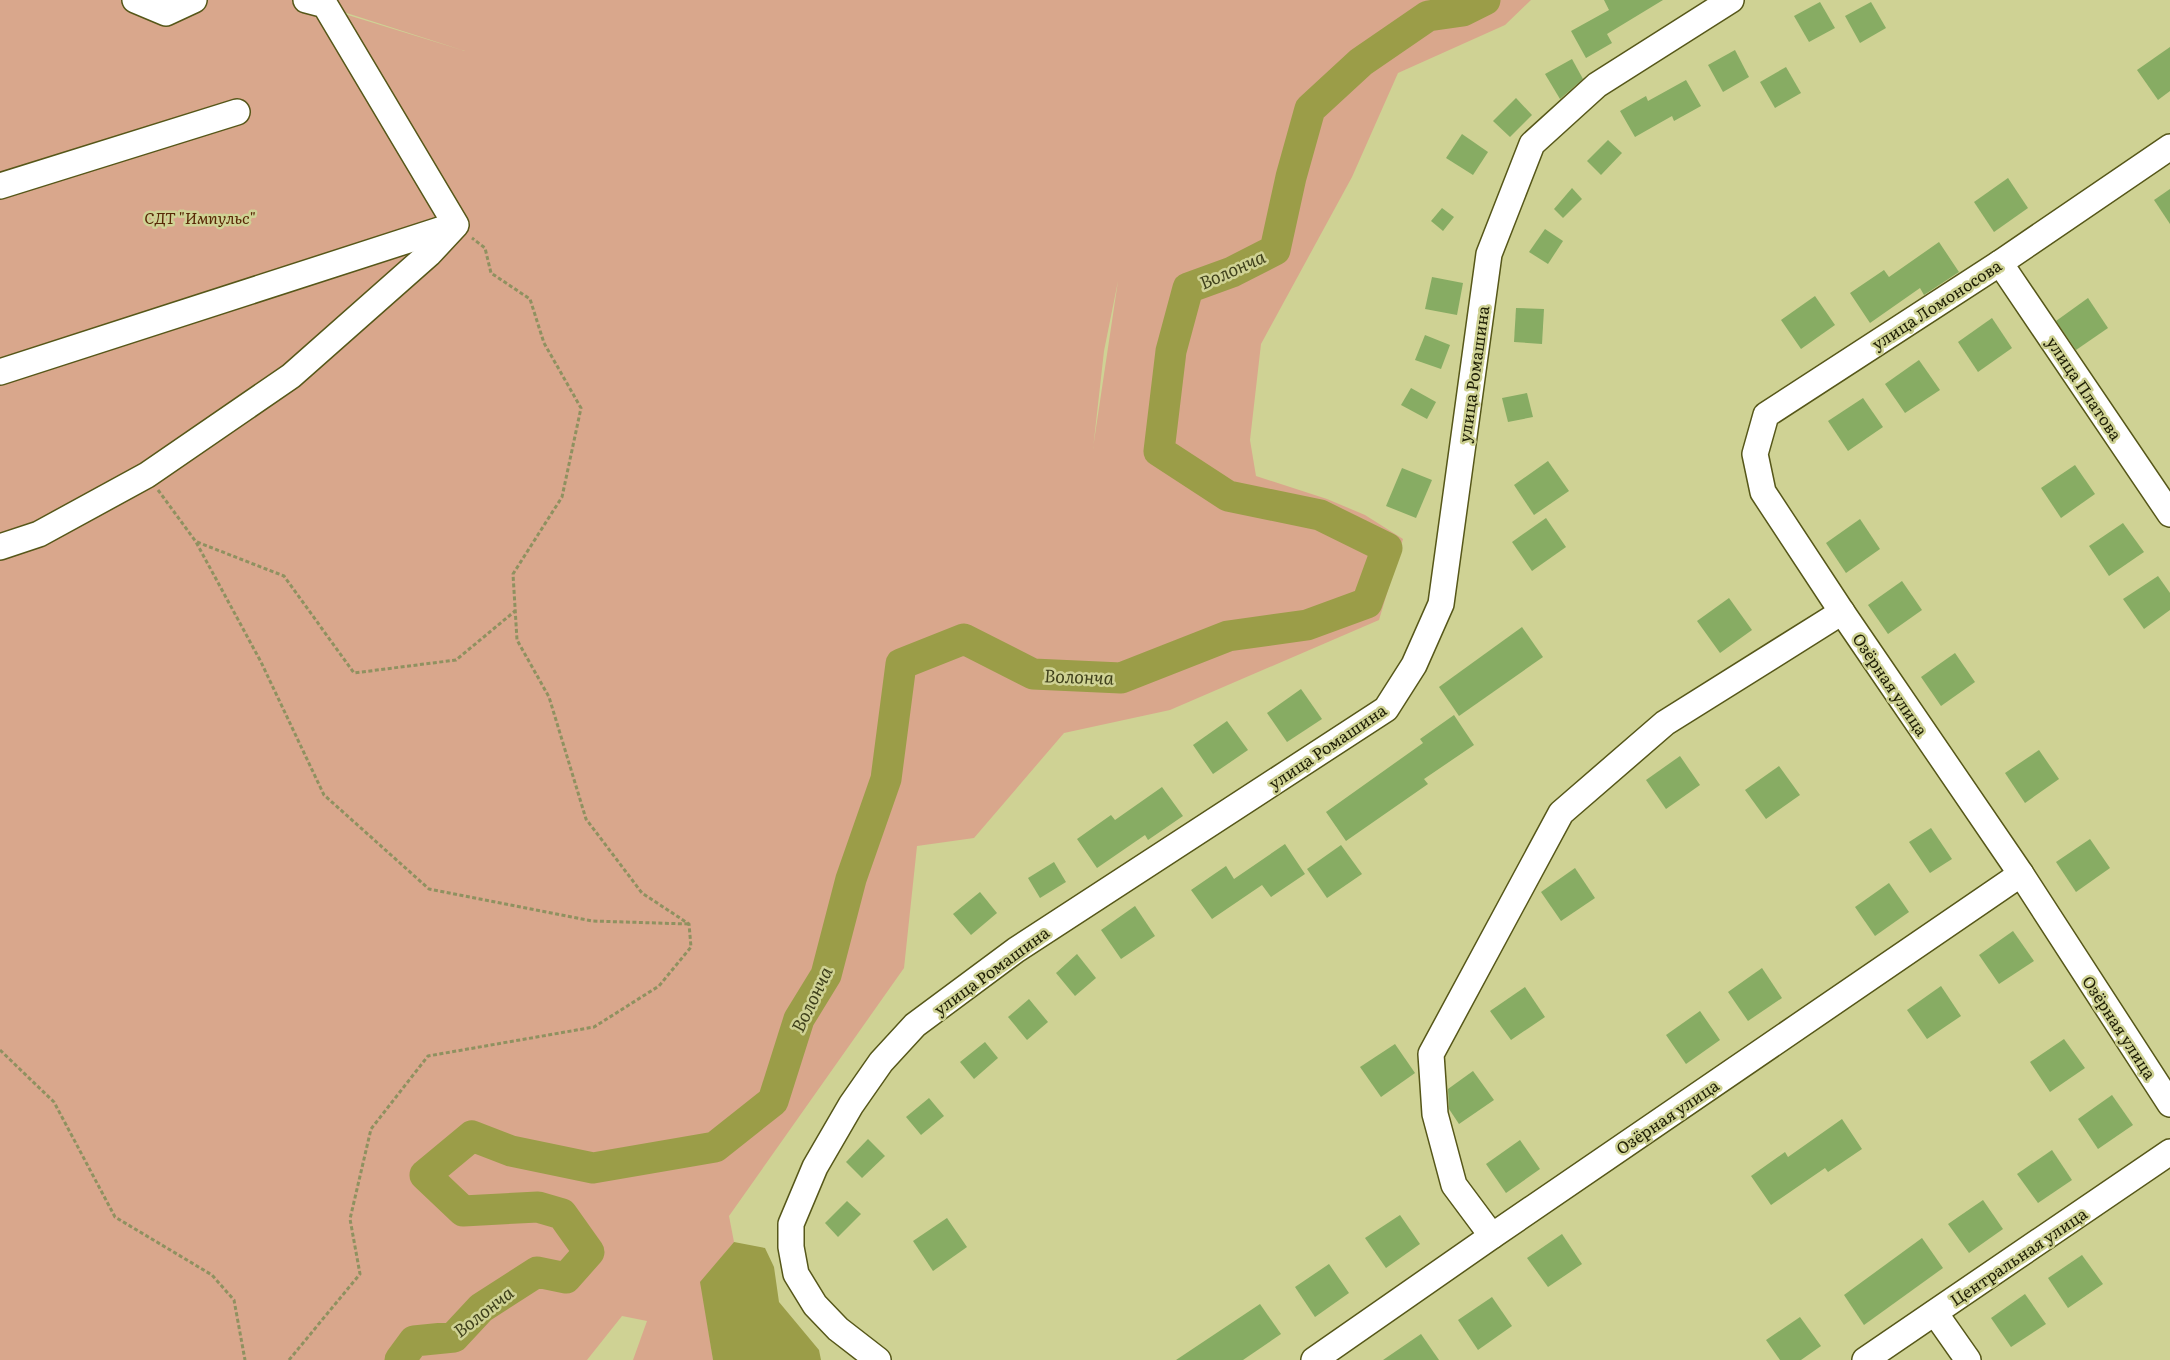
<svg xmlns="http://www.w3.org/2000/svg" width="2170" height="1360" font-family="Literata,serif">
  <style>
    .green { fill: #d9a78c; fill-rule: evenodd }
    .water { fill: #9b9d48 }
    .lines { fill: none; stroke-linecap: round; stroke-linejoin: round }
    .river { stroke: #9b9d48; stroke-width: 31 }
    .building { fill: #87ac63 }
    .minor-casing { stroke: #565719; stroke-width: 28 }
    .path { stroke: #8f9160; stroke-width: 3; stroke-dasharray: 4 2.5; stroke-linecap: butt }
    .minor { stroke: #fff; stroke-width: 25 }
    .labels { text-anchor: middle; dominant-baseline: central; stroke-width: 5; stroke-linejoin: round; paint-order: stroke }
    .park-label { font-size: 16px; font-style: italic; fill: #582705; stroke: #cfd294 }
    .street-label { font-size: 16px; fill: #202007; stroke: #cfd294 }
    .water-label { font-size: 18px; font-style: italic; fill: #3f401b; stroke: #cfd294 }
  </style>
  <rect width="100%" height="100%" fill="#cfd294"/>
  <path class="green" d="M0,0H299L465,51L306,0H1531L1505,25L1398,73L1352,177L1261,344L1250,440L1256,476L1327,499L1365,515L1403,539L1379,620L1170,710L1064,733L974,838L917,846L904,968L729,1216L734,1242L701,1282L713,1360H633L647,1321L622,1316L587,1360H0ZM1118,281L1093,448V449L1104,351Z"/>
  <polygon class="water" points="734,1242 765,1248 774,1267 779,1302 819,1350 821,1360 713,1360 700,1282"/>
  <g class="lines">
    <polyline class="river" points="400,1360 414,1341 454,1337 481,1308 537,1272 566,1278 589,1252 562,1214 538,1207 463,1211 425,1175 472,1136 511,1151 593,1168 715,1147 773,1101 799,1019 826,975 851,879 886,779 901,664 964,639 1033,674 1121,678 1228,636 1307,625 1367,603 1387,548 1320,515 1228,496 1159,451 1171,351 1188,288 1232,272 1275,250 1291,177 1310,109 1361,62 1428,16 1463,11 1485,0"/>
  </g>
  <g class="building">
    <polygon points="1604,0 1663,0 1607,34 1612,43 1586,58 1571,31 1609,10"/>
    <polygon points="1820,2 1835,28 1809,42 1794,16"/>
    <polygon points="1871,2 1886,28 1860,43 1845,16"/>
    <polygon points="2170,47 2170,91 2158,100 2137,70"/>
    <polygon points="1735,50 1749,77 1723,92 1708,65"/>
    <polygon points="1572,59 1583,79 1560,99 1545,74"/>
    <polygon points="1786,67 1801,93 1775,108 1760,82"/>
    <polygon points="1686,80 1701,106 1674,121 1672,116 1635,137 1620,111 1646,96 1648,101"/>
    <polygon points="1516,98 1532,115 1510,137 1493,121"/>
    <polygon points="1462,134 1488,152 1473,175 1446,158"/>
    <polygon points="1608,140 1622,153 1601,175 1587,161"/>
    <polygon points="2008,178 2028,208 1994,232 1974,202"/>
    <polygon points="1572,188 1582,199 1563,218 1554,209"/>
    <polygon points="2170,189 2170,224 2154,200"/>
    <polygon points="1442,208 1454,217 1443,231 1431,221"/>
    <polygon points="1545,229 1563,241 1548,264 1529,252"/>
    <polygon points="1939,242 1959,272 1924,295 1920,288 1870,323 1850,293 1884,270 1889,277"/>
    <polygon points="1432,277 1463,283 1457,315 1425,309"/>
    <polygon points="1815,296 1835,325 1801,349 1781,320"/>
    <polygon points="2088,298 2108,328 2076,350 2056,321"/>
    <polygon points="1516,308 1544,309 1542,344 1514,342"/>
    <polygon points="1992,318 2012,348 1978,372 1958,342"/>
    <polygon points="1425,335 1450,345 1441,369 1415,360"/>
    <polygon points="1919,360 1940,390 1905,413 1885,384"/>
    <polygon points="1411,388 1436,402 1427,419 1401,405"/>
    <polygon points="1527,393 1533,417 1508,422 1502,398"/>
    <polygon points="1863,398 1883,427 1848,451 1828,421"/>
    <polygon points="1548,461 1569,491 1534,515 1514,485"/>
    <polygon points="2075,465 2095,494 2061,518 2041,488"/>
    <polygon points="1402,468 1432,480 1416,518 1386,506"/>
    <polygon points="1546,518 1566,547 1532,571 1512,542"/>
    <polygon points="1860,519 1880,549 1846,573 1826,543"/>
    <polygon points="2123,523 2144,552 2109,576 2089,546"/>
    <polygon points="2158,576 2170,593 2170,610 2144,629 2123,599"/>
    <polygon points="1902,581 1922,610 1888,634 1868,605"/>
    <polygon points="1729,598 1752,630 1720,653 1697,621"/>
    <polygon points="1522,627 1543,657 1459,716 1439,687"/>
    <polygon points="1955,653 1975,682 1941,706 1921,677"/>
    <polygon points="1301,689 1322,719 1287,742 1267,713"/>
    <polygon points="1454,715 1474,745 1424,779 1428,784 1346,841 1326,812 1423,743 1420,739"/>
    <polygon points="1227,721 1248,750 1213,774 1193,745"/>
    <polygon points="2039,750 2059,779 2025,803 2005,773"/>
    <polygon points="1680,756 1700,785 1666,809 1646,780"/>
    <polygon points="1779,766 1800,795 1766,819 1745,790"/>
    <polygon points="1162,787 1183,816 1148,840 1145,835 1097,868 1077,839 1111,815 1115,820"/>
    <polygon points="1931,828 1952,859 1930,873 1909,842"/>
    <polygon points="2090,839 2110,868 2076,892 2056,862"/>
    <polygon points="1285,844 1305,874 1271,897 1262,885 1212,919 1191,890 1226,866 1234,879"/>
    <polygon points="1341,845 1362,874 1327,898 1307,869"/>
    <polygon points="1054,862 1066,882 1040,898 1028,878"/>
    <polygon points="1575,868 1595,898 1561,921 1541,892"/>
    <polygon points="1889,883 1909,912 1875,936 1855,907"/>
    <polygon points="980,892 997,913 971,935 953,914"/>
    <polygon points="1135,906 1155,936 1121,959 1101,930"/>
    <polygon points="2013,931 2034,961 1999,984 1979,955"/>
    <polygon points="1077,954 1096,978 1075,996 1056,973"/>
    <polygon points="1762,968 1782,998 1748,1021 1728,992"/>
    <polygon points="1941,986 1961,1016 1927,1039 1907,1010"/>
    <polygon points="1525,987 1545,1017 1511,1040 1490,1011"/>
    <polygon points="1029,999 1048,1022 1027,1040 1008,1017"/>
    <polygon points="1700,1011 1720,1040 1686,1064 1666,1035"/>
    <polygon points="2064,1039 2085,1068 2050,1092 2030,1062"/>
    <polygon points="985,1042 998,1058 974,1079 960,1062"/>
    <polygon points="1395,1044 1415,1073 1381,1097 1360,1067"/>
    <polygon points="1473,1071 1494,1100 1459,1124 1449,1109 1448,1089"/>
    <polygon points="2112,1095 2133,1125 2098,1149 2078,1119"/>
    <polygon points="929,1098 944,1116 921,1135 906,1117"/>
    <polygon points="1842,1119 1862,1149 1828,1172 1825,1168 1771,1205 1751,1176 1785,1152 1788,1157"/>
    <polygon points="868,1139 885,1156 862,1178 846,1162"/>
    <polygon points="1520,1140 1540,1169 1506,1193 1486,1164"/>
    <polygon points="2052,1150 2072,1180 2038,1203 2017,1174"/>
    <polygon points="1983,1200 2003,1229 1969,1253 1948,1224"/>
    <polygon points="847,1201 861,1214 838,1237 825,1223"/>
    <polygon points="1400,1215 1420,1244 1386,1268 1365,1238"/>
    <polygon points="947,1218 967,1247 933,1271 913,1241"/>
    <polygon points="1562,1234 1582,1264 1548,1287 1527,1258"/>
    <polygon points="1922,1238 1943,1268 1864,1325 1844,1295"/>
    <polygon points="2082,1255 2103,1284 2068,1308 2048,1278"/>
    <polygon points="1329,1264 1349,1293 1315,1317 1295,1287"/>
    <polygon points="2025,1294 2046,1324 2011,1347 1991,1318"/>
    <polygon points="1492,1297 1512,1326 1478,1350 1458,1320"/>
    <polygon points="1260,1304 1281,1334 1243,1360 1176,1360"/>
    <polygon points="1800,1317 1821,1346 1801,1360 1780,1360 1766,1340"/>
    <polygon points="1421,1334 1439,1360 1383,1360"/>
  </g>
  <g class="lines">
    <defs>
      <g id="minor">
        <polyline points="135,0 166,13 194,0"/>
        <polyline points="2170,147 2000,263 1766,415 1755,454 1763,492 1842,612 2021,874 2170,1104"/>
        <polyline points="0,186 237,112"/>
        <polyline points="2000,263 2170,514"/>
        <polyline points="0,372 455,225"/>
        <polyline points="0,547 39,534 147,475 291,376 429,254 456,225 325,5 306,0"/>
        <polyline points="1492,1236 1454,1185 1435,1114 1431,1054 1561,813 1665,723 1842,612"/>
        <polyline points="1935,1313 1968,1360"/>
        <polyline points="878,1360 838,1329 815,1305 796,1274 791,1247 791,1224 815,1167 851,1105 881,1062 915,1025 1016,950 1386,709 1414,665 1441,604 1489,254 1532,144 1597,85 1731,0"/>
        <polyline points="1314,1360 1492,1236 2021,874"/>
        <polyline points="1865,1360 2170,1152"/>
      </g>
    </defs>
    <use href="#minor" class="minor-casing"/>
    <g class="path">
      <polyline points="158,490 196,542 261,662 324,795 429,889 592,921 689,924"/>
      <polyline points="197,542 284,576 354,673 456,660 515,611"/>
      <polyline points="0,1050 54,1102 115,1217 212,1275 234,1300 245,1360"/>
      <polyline points="289,1360 360,1274 350,1219 371,1129 428,1056 594,1027 659,986 691,947 689,924 642,893 586,819 549,697 517,640 513,574 562,497 581,408 544,343 530,299 491,273 485,248 472,238"/>
    </g>
    <use href="#minor" class="minor"/>
  </g>
  <g class="labels">
    <g class="park-label">
      <text x="200" y="217">СДТ "Импульс"</text>
    </g>
    <g class="street-label">
      <text transform="translate(1936 304) rotate(-33)">улица Ломоносова</text>
      <text transform="translate(1473 374) rotate(-82)">улица Ромашина</text>
      <text transform="translate(2085 388) rotate(56)">улица Платова</text>
      <text transform="translate(1891 684) rotate(56)">Озёрная улица</text>
      <text transform="translate(1327 746) rotate(-34)">улица Ромашина</text>
      <text transform="translate(991 970) rotate(-36)">улица Ромашина</text>
      <text transform="translate(2120 1027) rotate(57)">Озёрная улица</text>
      <text transform="translate(1667 1116) rotate(-34)">Озёрная улица</text>
      <text transform="translate(2018 1256) rotate(-34)">Центральная улица</text>
    </g>
    <g class="water-label">
      <text transform="translate(1232 269) rotate(-24)">Волонча</text>
      <text transform="translate(1079 676) rotate(2)">Волонча</text>
      <text transform="translate(811 999) rotate(-64)">Волонча</text>
      <text transform="translate(483 1311) rotate(-38)">Волонча</text>
    </g>
  </g>
</svg>
